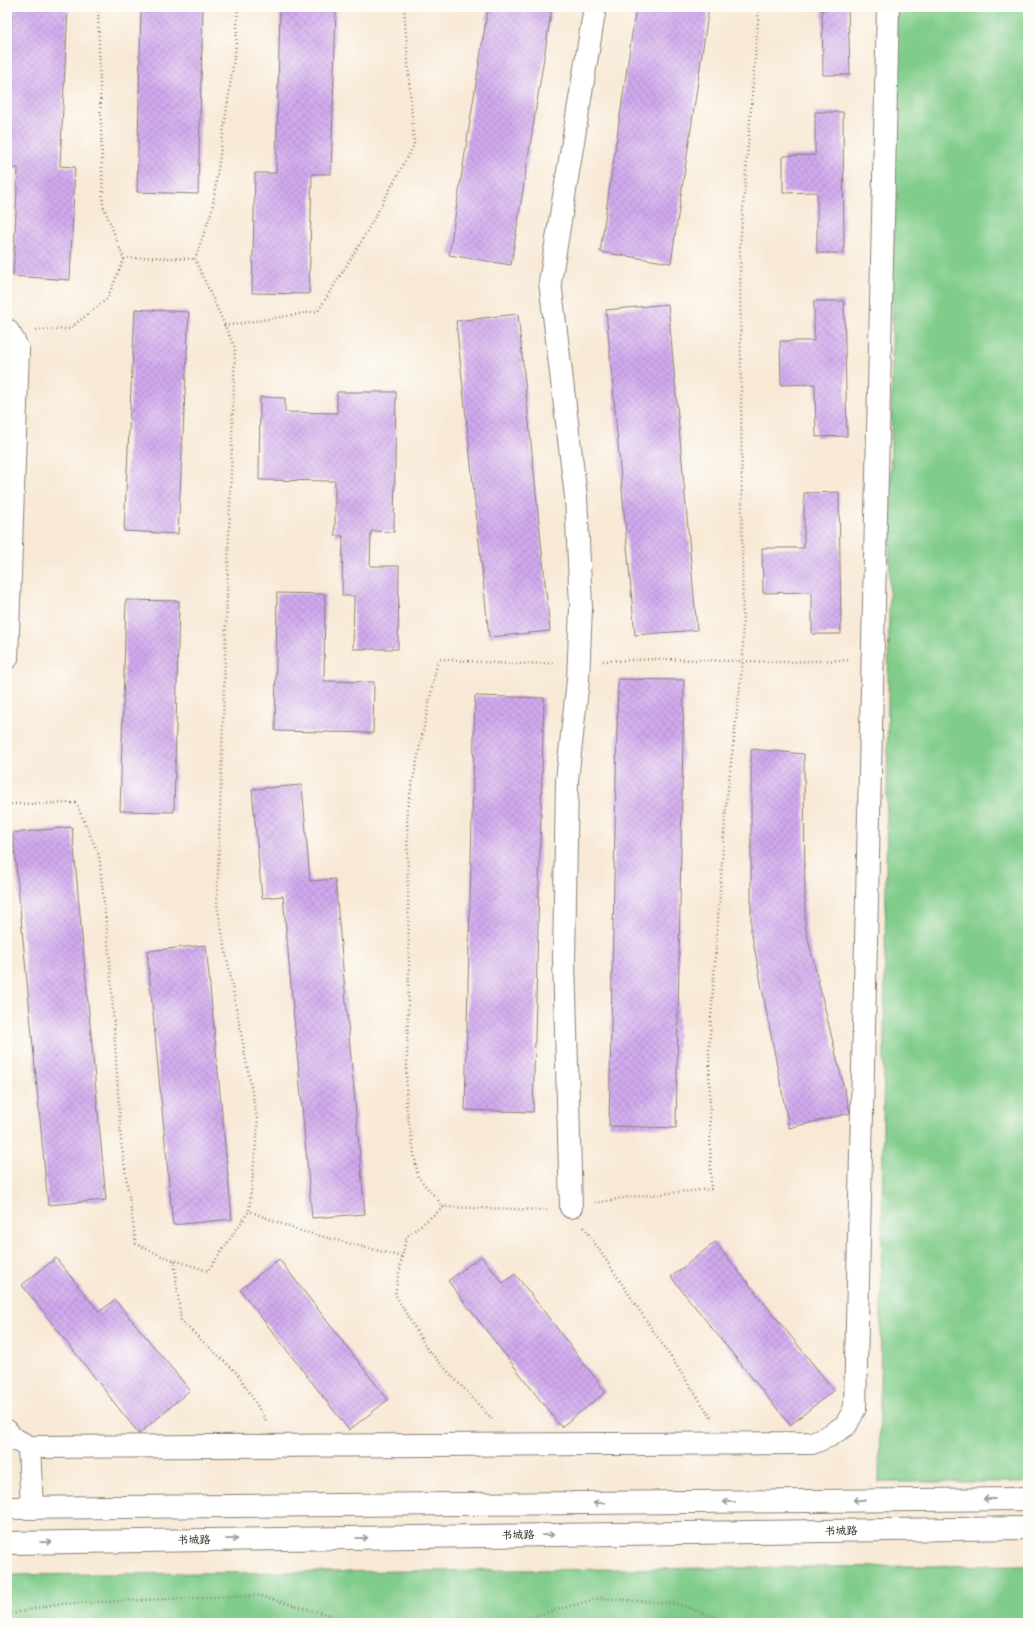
<svg xmlns="http://www.w3.org/2000/svg" width="1035" height="1630" font-family="Pangolin,'LXGW WenKai TC',sans-serif">
  <style>
    .green { fill: #80cc8a; stroke: #4e7453 }
    .building { fill: url(#building-cross-hatch) }
    .lines { fill: none; stroke-linecap: round; stroke-linejoin: round }
    .minor-casing { stroke: #8a8279; stroke-width: 24 }
    .major-casing { stroke: #8a8279; stroke-width: 24 }
    .path { stroke: #8a8279; stroke-width: 2.5; stroke-dasharray: 1 3; stroke-linecap: butt }
    .minor { stroke: #fff; stroke-width: 22 }
    .major { stroke: #fff; stroke-width: 22 }
    .oneway { stroke: #999 }
    .labels { text-anchor: middle; dominant-baseline: central; stroke-width: 3; stroke-linejoin: round; paint-order: stroke }
    .street-label { font-size: 11px; fill: #1c1c1c; stroke: #fdfcf7 }
  </style>
  <defs>
    <pattern id="building-cross-hatch" width="8" height="8" patternUnits="userSpaceOnUse"><rect width="8" height="8" fill="#d0a9ed"/><path d="M0 0l8 8M0 8l8-8" fill="none" stroke="#b291cb"/></pattern>
  </defs>
  <rect width="100%" height="100%" fill="#fdfcf7"/>
  <filter id="ink" filterUnits="userSpaceOnUse"><feTurbulence type="fractalNoise" baseFrequency=".025" numOctaves="2"/><feDisplacementMap in="SourceGraphic" scale="8" xChannelSelector="R" yChannelSelector="G"/><feConvolveMatrix kernelMatrix="1 2 1 2 8 2 1 2 1" color-interpolation-filters="sRGB"/></filter>
  <filter id="wash" filterUnits="userSpaceOnUse"><feTurbulence type="fractalNoise" baseFrequency=".012" numOctaves="4" result="noise"/><feDisplacementMap in="SourceGraphic" scale="16" xChannelSelector="R" yChannelSelector="G"/><feGaussianBlur stdDeviation="0.9" result="paint"/><feColorMatrix in="noise" values="0 0 0 0 0 0 0 0 0 0 0 0 0 0 0 0 0 1.4 0 .05"/><feComposite in="paint" operator="in"/></filter>
  <g filter="url(#wash)">
    <rect width="100%" height="100%" fill="#f8e9d6"/>
    <g class="green">
      <polygon points="896,7 1028,7 1028,1482 879,1482"/>
      <polygon points="1028,1565 1028,1623 7,1623 7,1575"/>
    </g>
    <g id="blocks">
      <g class="building">
        <polygon points="12,7 68,7 60,166 75,167 70,280 13,276 18,168 7,168 7,110"/>
        <polygon points="141,7 203,7 198,194 137,192"/>
        <polygon points="280,7 336,7 331,174 312,174 309,294 252,293 255,173 276,173"/>
        <polygon points="488,7 552,7 511,265 449,255"/>
        <polygon points="636,7 709,7 671,263 600,252"/>
        <polygon points="781,7 804,7 804,8 781,9"/>
        <polygon points="822,7 848,7 850,75 823,75"/>
        <polygon points="815,112 843,112 844,253 817,253 817,192 783,193 783,156 815,155"/>
        <polygon points="814,301 844,301 847,436 816,437 815,384 781,385 780,341 814,341"/>
        <polygon points="668,304 697,630 635,635 606,310"/>
        <polygon points="135,309 189,312 178,534 124,531"/>
        <polygon points="518,314 550,631 489,637 456,321"/>
        <polygon points="337,392 396,392 394,532 371,531 370,566 399,566 398,649 353,649 354,596 342,596 343,536 335,536 335,481 259,480 260,397 285,398 285,412 337,413"/>
        <polygon points="839,492 841,634 812,634 812,592 763,593 762,548 804,548 804,493"/>
        <polygon points="277,593 325,594 324,681 374,682 373,733 275,731"/>
        <polygon points="126,600 179,601 174,812 120,811"/>
        <polygon points="618,679 684,680 676,1128 609,1126"/>
        <polygon points="475,696 544,698 533,1112 465,1110"/>
        <polygon points="751,749 804,754 805,926 850,1113 789,1128 751,931"/>
        <polygon points="302,785 310,881 335,879 365,1214 312,1218 283,896 262,898 252,789"/>
        <polygon points="72,827 106,1200 48,1205 13,833"/>
        <polygon points="206,945 232,1219 173,1225 147,951"/>
        <polygon points="715,1242 834,1390 790,1425 671,1277"/>
        <polygon points="481,1256 503,1283 515,1274 606,1392 561,1427 448,1281"/>
        <polygon points="56,1258 99,1312 115,1300 190,1390 139,1434 22,1285"/>
        <polygon points="279,1259 388,1400 349,1430 240,1290"/>
      </g>
    </g>
  </g>
  <g filter="url(#ink)">
    <use href="#blocks" fill-opacity="0" stroke="#8a8279" stroke-width="1"/>
    <g class="lines">
      <defs>
        <g id="minor">
          <polyline points="7,330 14,341 18,350 7,658"/>
          <polyline points="571,1207 564,960 567,780 578,680 581,607 576,497 550,282 595,7"/>
          <polyline points="7,1431 11,1437 29,1447 32,1508"/>
          <polyline points="29,1447 812,1443 829,1436 846,1425 855,1408 888,7"/>
        </g>
        <g id="major">
          <polyline points="7,1508 1028,1499"/>
          <polyline points="7,1543 1028,1528"/>
        </g>
      </defs>
      <use href="#minor" class="minor-casing"/>
      <use href="#major" class="major-casing"/>
      <g class="path">
        <polyline points="98,7 103,205 124,259 149,257 195,259"/>
        <polyline points="238,7 236,45 212,210 195,259 235,348 217,905 258,1124 249,1211 297,1230 402,1257"/>
        <polyline points="224,326 318,311 360,244 414,145 404,7"/>
        <polyline points="36,330 69,329 107,299 124,259"/>
        <polyline points="603,661 658,659 783,662 848,660"/>
        <polyline points="7,804 76,803 99,855 110,962 121,1141 136,1244 162,1256 208,1271 249,1211"/>
        <polyline points="595,1203 629,1197 711,1189 709,1047 726,806 743,661 740,246 759,7"/>
        <polyline points="444,1207 418,1177 406,1105 409,966 407,809 438,659 510,664 554,663"/>
        <polyline points="584,1227 712,1419"/>
        <polyline points="174,1260 181,1321 238,1374 267,1422"/>
        <polyline points="492,1419 427,1349 395,1294 406,1237 444,1207 547,1210"/>
        <polyline points="7,1615 55,1604 256,1595 359,1623"/>
        <polyline points="508,1623 600,1598 678,1604 731,1623"/>
      </g>
      <use href="#minor" class="minor"/>
      <use href="#major" class="major"/>
    </g>
    <defs><path id="oneway-shaft" d="M-6 0H5M1.5-3L5.5 0L1.5 3" fill="none" stroke-width="1.6" stroke-linecap="round" stroke-linejoin="round"/></defs>
    <g class="oneway">
      <use href="#oneway-shaft" transform="translate(989 1499) rotate(179)"/>
      <use href="#oneway-shaft" transform="translate(859 1500) rotate(179)"/>
      <use href="#oneway-shaft" transform="translate(729 1502) rotate(179)"/>
      <use href="#oneway-shaft" transform="translate(599 1503) rotate(179)"/>
      <use href="#oneway-shaft" transform="translate(548 1535) rotate(-1)"/>
      <use href="#oneway-shaft" transform="translate(362 1538) rotate(-1)"/>
      <use href="#oneway-shaft" transform="translate(232 1539) rotate(-1)"/>
      <use href="#oneway-shaft" transform="translate(46 1542) rotate(-1)"/>
    </g>
  </g>
  <g class="labels">
    <g class="street-label">
      <text transform="translate(841 1531) rotate(-1)">书城路</text>
      <text transform="translate(518 1535) rotate(-1)">书城路</text>
      <text transform="translate(194 1540) rotate(-1)">书城路</text>
    </g>
  </g>
  <rect width="1035" height="1630" fill="none" stroke="#fdfcf7" stroke-width="24"/>
</svg>
